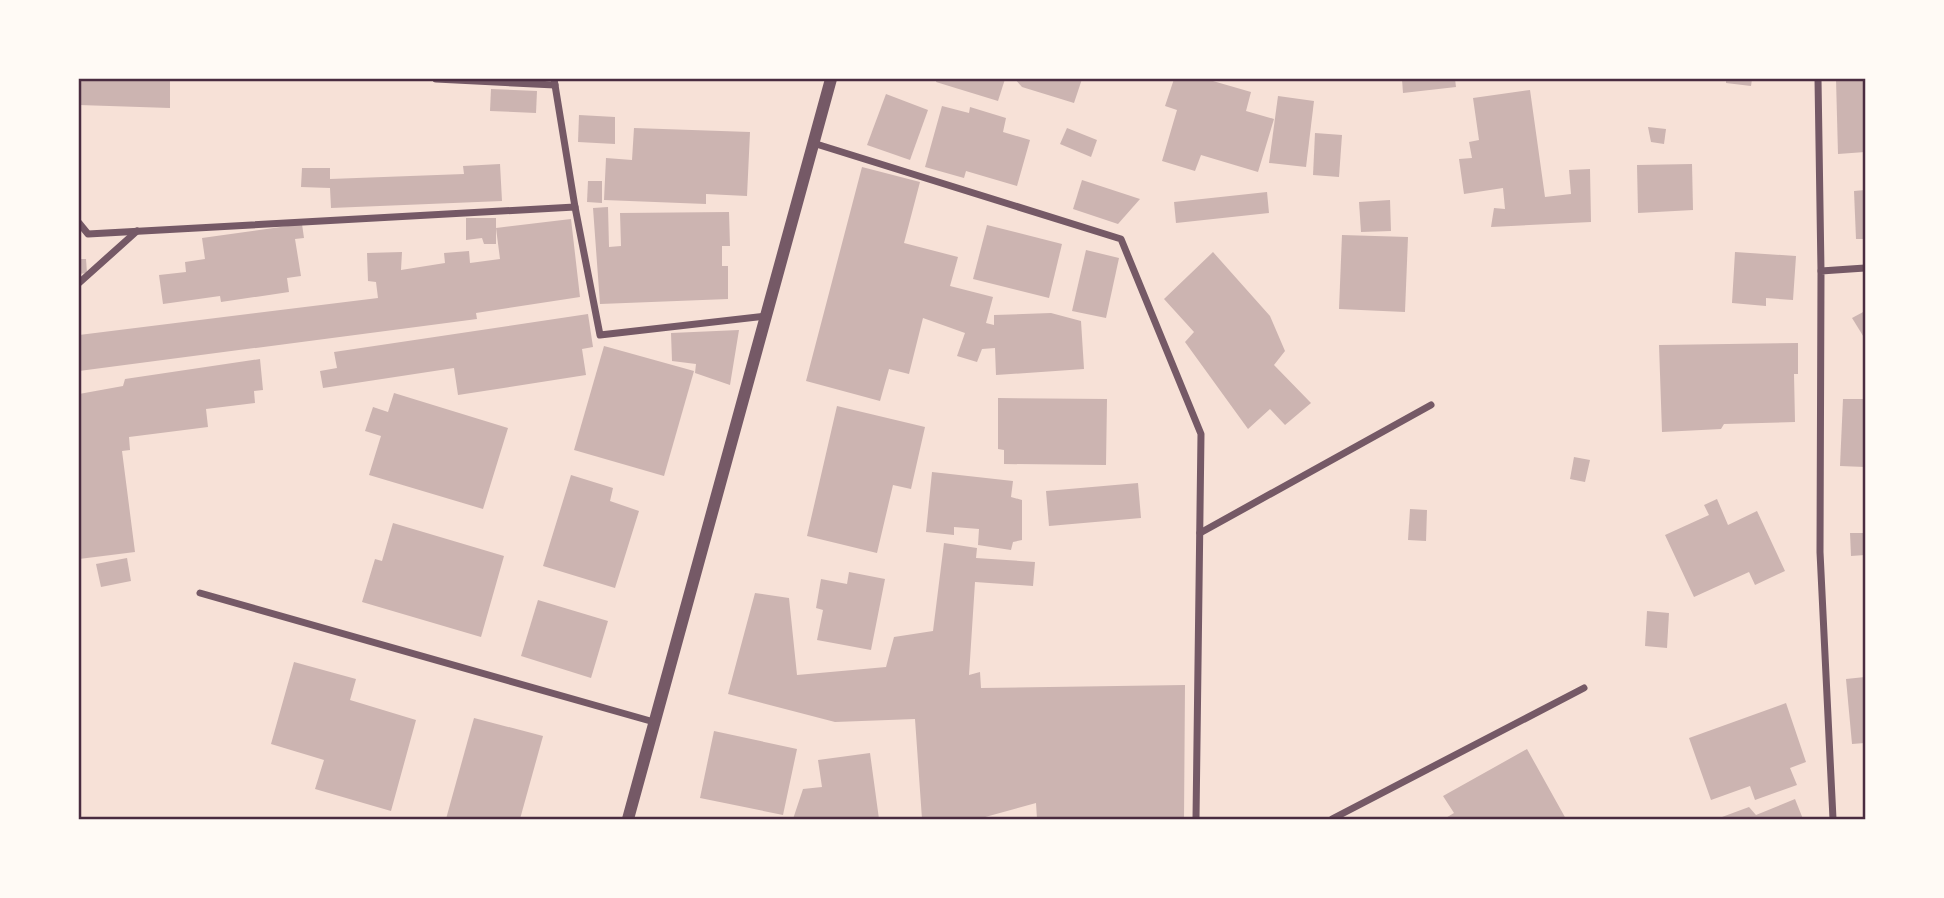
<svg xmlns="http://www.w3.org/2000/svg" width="1944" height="898" font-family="'Playfair Display',serif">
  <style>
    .building { fill: #ccb4b1 }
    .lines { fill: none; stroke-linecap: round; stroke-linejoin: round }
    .minor { stroke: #755966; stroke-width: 7 }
    .tertiary { stroke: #755966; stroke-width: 12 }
    .neatline { fill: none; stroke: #4a2c40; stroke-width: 2.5 }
  </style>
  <rect width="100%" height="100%" fill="#f7e1d7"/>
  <g class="building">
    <polygon points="79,79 170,79 170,108 79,105"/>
    <polygon points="937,79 1005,79 998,101 936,82"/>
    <polygon points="1015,79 1082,79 1074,103 1022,87"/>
    <polygon points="1174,79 1206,79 1251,92 1246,111 1274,119 1258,172 1201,155 1195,171 1162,161 1177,110 1165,106"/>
    <polygon points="1402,79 1455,79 1456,87 1403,93"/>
    <polygon points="1726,79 1752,79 1751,86 1726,83"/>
    <polygon points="1836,79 1865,79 1865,152 1838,154"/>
    <polygon points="491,89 537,91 536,113 490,111"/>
    <polygon points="1530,90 1545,197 1571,194 1569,170 1590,169 1591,222 1491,227 1494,208 1505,209 1503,188 1464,194 1459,159 1472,158 1469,142 1479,140 1473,98"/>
    <polygon points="886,94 928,110 910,160 867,145"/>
    <polygon points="1278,96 1314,101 1306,167 1269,163"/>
    <polygon points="942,106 969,113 970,107 1006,118 1003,132 1030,140 1017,186 966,171 964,178 925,167"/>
    <polygon points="579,115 615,117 615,144 578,142"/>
    <polygon points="1648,127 1666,129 1664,144 1651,142"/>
    <polygon points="634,128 750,132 747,196 706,194 706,204 604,200 606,158 632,160"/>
    <polygon points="1067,128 1097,140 1091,157 1060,144"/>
    <polygon points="1315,133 1342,135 1339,177 1313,175"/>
    <polygon points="500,164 502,201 331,208 330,188 301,187 302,168 330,168 330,179 464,174 463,166"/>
    <polygon points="1692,164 1693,210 1638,213 1637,165"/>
    <polygon points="862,167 920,182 904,243 958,257 950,286 993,297 986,323 994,325 994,315 1051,313 1081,321 1084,369 996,375 995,348 982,349 977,362 957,356 965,333 923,318 909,374 889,369 880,401 806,381"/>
    <polygon points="1082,180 1140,199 1118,224 1073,209"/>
    <polygon points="588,181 602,181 602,203 587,202"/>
    <polygon points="1865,190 1865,239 1856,239 1854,191"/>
    <polygon points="1267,192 1269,213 1176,223 1174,202"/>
    <polygon points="1390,200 1391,231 1361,232 1359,202"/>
    <polygon points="608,207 609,247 621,246 620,213 729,212 730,246 722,246 722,266 728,266 728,299 600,304 593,208"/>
    <polygon points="466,218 496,218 496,244 484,244 482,238 466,240"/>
    <polygon points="571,219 580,297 476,313 477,319 79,371 79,335 378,298 376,282 368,281 367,253 402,252 401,270 445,263 444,253 469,251 470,263 500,259 496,228"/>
    <polygon points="302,224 304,238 295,239 301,276 287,278 289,292 221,302 220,296 163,304 159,275 186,272 185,262 205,259 202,238"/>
    <polygon points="987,225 1062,244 1049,298 973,279"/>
    <polygon points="1342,235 1408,237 1405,312 1339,309"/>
    <polygon points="1086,250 1119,258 1106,318 1072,311"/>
    <polygon points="1213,252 1270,316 1285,351 1274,365 1311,403 1285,425 1270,409 1248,429 1185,342 1194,332 1164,299"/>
    <polygon points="1735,252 1796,256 1793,300 1766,298 1766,306 1732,303"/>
    <polygon points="79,259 86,259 87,273 79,274"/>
    <polygon points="1865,311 1865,339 1852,318"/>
    <polygon points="588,314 593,347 582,349 586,375 458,395 454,368 323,388 320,371 337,368 334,352"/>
    <polygon points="739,330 730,385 695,373 696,364 672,361 671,333"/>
    <polygon points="1798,343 1798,374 1794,374 1795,422 1724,424 1721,429 1662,432 1659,345"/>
    <polygon points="604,346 694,371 664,476 574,450"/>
    <polygon points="260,359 263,390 254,391 255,403 206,409 208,427 129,437 130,450 122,451 135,552 79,559 79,394 123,386 125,379"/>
    <polygon points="394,393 508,428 483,509 369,475 381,436 365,431 373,407 388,412"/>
    <polygon points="998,398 1107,399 1106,465 1004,464 1004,450 998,449"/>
    <polygon points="1843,399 1865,399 1865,467 1840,466"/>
    <polygon points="837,406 925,427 911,489 893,485 877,553 807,536"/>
    <polygon points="1574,457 1590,460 1585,482 1570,479"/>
    <polygon points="932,472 1013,481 1011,497 1022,500 1022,540 1013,542 1011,550 978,545 979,529 954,527 954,535 926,532"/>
    <polygon points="571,475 613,488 610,501 639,511 615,588 543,566"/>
    <polygon points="1138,483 1141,518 1049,526 1046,491"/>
    <polygon points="1717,499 1728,525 1757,511 1785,571 1755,585 1749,572 1694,597 1665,535 1709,515 1704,505"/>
    <polygon points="1410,509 1427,510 1426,541 1408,540"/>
    <polygon points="393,523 504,556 481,637 362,602 375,559 382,561"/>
    <polygon points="1850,533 1865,533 1865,555 1851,556"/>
    <polygon points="944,543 977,548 976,558 1035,562 1033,586 975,582 969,675 980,672 981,688 1185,685 1184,819 1037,819 1036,803 978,819 922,819 915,719 835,722 728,694 755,593 789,598 797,675 886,667 894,637 933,631"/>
    <polygon points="127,558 131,581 101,587 96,564"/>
    <polygon points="849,572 885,579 871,650 817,640 823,610 816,608 821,579 847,584"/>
    <polygon points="538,600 608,621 591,678 521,656"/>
    <polygon points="1647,611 1669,613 1667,648 1645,646"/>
    <polygon points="294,662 356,679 350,700 416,720 391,811 315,789 324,760 271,744"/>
    <polygon points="1865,677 1865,743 1852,744 1846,679"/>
    <polygon points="1786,703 1806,762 1790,768 1797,785 1755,800 1750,786 1711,800 1689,738"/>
    <polygon points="474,718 543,736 520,819 446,819"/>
    <polygon points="714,731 797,749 783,815 700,798"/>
    <polygon points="1527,749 1566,819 1444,819 1454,813 1443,796"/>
    <polygon points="870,753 879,819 793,819 803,789 822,787 818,760"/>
    <polygon points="1795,799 1803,819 1723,819 1722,817 1749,807 1756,815"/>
  </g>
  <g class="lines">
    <g class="minor">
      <polyline points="436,79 555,85"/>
      <polyline points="554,79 575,207"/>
      <polyline points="1818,79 1821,271"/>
      <polyline points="813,143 1121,239 1201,434 1196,819"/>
      <polyline points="79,223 88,234 575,207 600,335 766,316"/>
      <polyline points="79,283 137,231"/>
      <polyline points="1200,533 1431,405"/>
      <polyline points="200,593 654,722"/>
      <polyline points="1332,819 1584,688"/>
      <polyline points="1833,819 1820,552 1821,271 1865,268"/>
    </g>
    <polyline class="tertiary" points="628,819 831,79"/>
  </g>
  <rect width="1944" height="898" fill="none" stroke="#fffaf5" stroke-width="161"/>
  <rect x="80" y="80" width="1784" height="738" class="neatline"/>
</svg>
